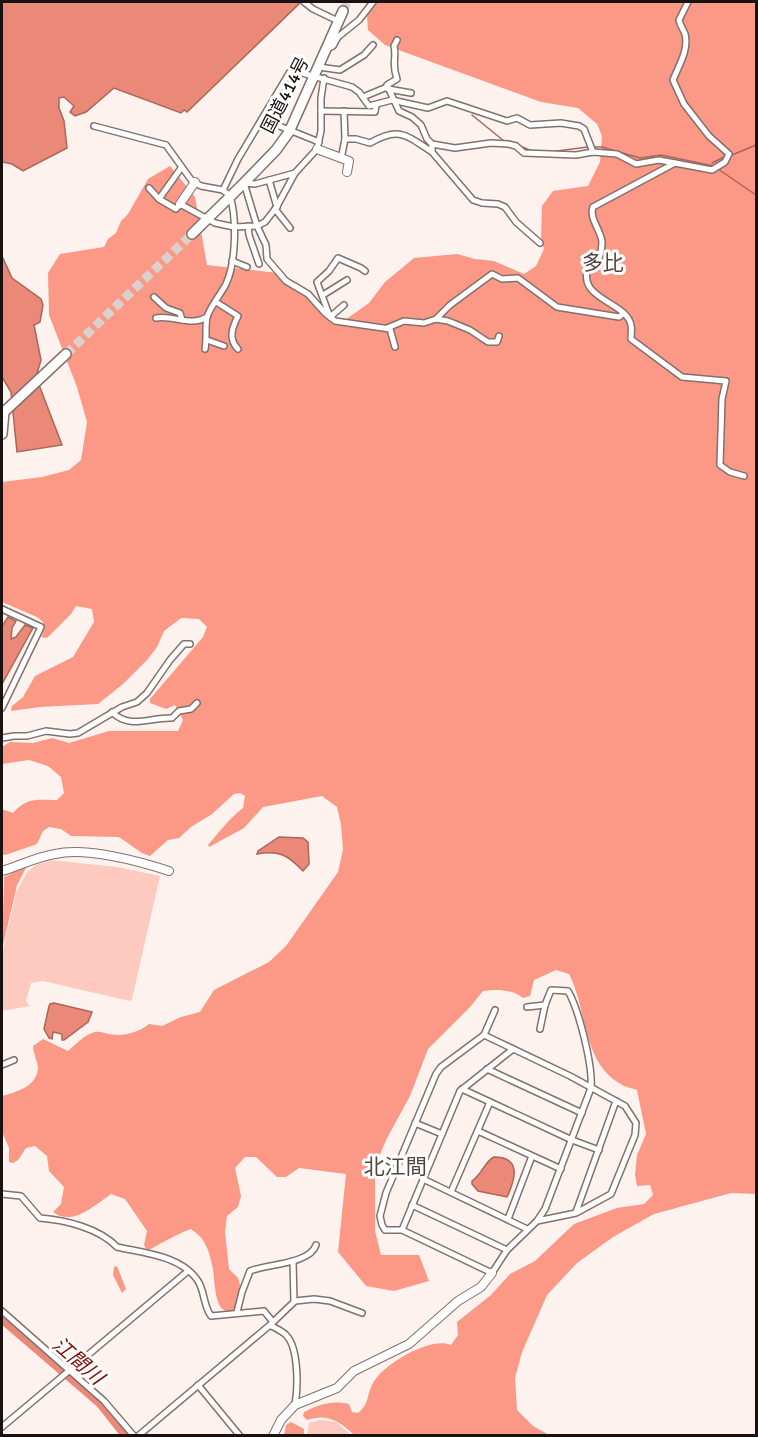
<svg xmlns="http://www.w3.org/2000/svg" width="758" height="1437" font-family="Signika,'Noto Sans JP',sans-serif">
  <style>
    .green { fill: #fec9bf }
    .forest { fill: #fb9886 }
    .water { fill: #ea8978; stroke: #ab6559; stroke-width: 1.5 }
    .lines { fill: none; stroke-linecap: round; stroke-linejoin: round }
    .stream { stroke: #ab6559; stroke-width: 1.5 }
    .river { stroke: #ea8978; stroke-width: 9 }
    .highway-tunnel { stroke: #dcd0ce; stroke-width: 9; stroke-dasharray: 9 4.5; stroke-linecap: butt }
    .street-casing { stroke: #82706c; stroke-width: 8 }
    .secondary-casing { stroke: #82706c; stroke-width: 10 }
    .highway-casing { stroke: #82706c; stroke-width: 12 }
    .street { stroke: #fff; stroke-width: 5 }
    .secondary { stroke: #fff; stroke-width: 8 }
    .highway { stroke: #fff; stroke-width: 9 }
    .labels { text-anchor: middle; dominant-baseline: central; stroke-width: 6; stroke-linejoin: round; paint-order: stroke }
    .street-label { font-size: 18px; fill: #191211; stroke: #fff }
    .water-label { font-size: 20px; font-style: italic; fill: #830a00; stroke: #fff }
    .quarter-label { font-size: 21px; fill: #544340; stroke: #fff }
  </style>
  <rect width="100%" height="100%" fill="#fef2ef"/>
  <g class="green">
    <polygon points="51,860 117,867 160,876 132,999 130,1001 43,981 31,983 26,1001 30,1006 2,1011 2,954 16,893 27,872 36,865"/>
    <polygon points="321,1420 336,1422 351,1435 307,1435 309,1423"/>
  </g>
  <g class="forest">
    <path d="M366,2H756V1194L731,1193L654,1214L613,1237L577,1263L547,1295L522,1352L515,1378L517,1410L533,1426L549,1435H354C340,1421 326,1413 307,1420L303,1416L304,1412C320,1404 332,1400 349,1404L352,1412L358,1413C370,1403 366,1397 372,1385C381,1365 431,1336 451,1345L458,1335L457,1322L491,1295L510,1274L535,1261L574,1224L617,1208L644,1204L653,1195L650,1185L637,1186L635,1175L637,1155L646,1134L637,1090C632,1088 624,1087 619,1083C582,1061 587,1008 569,974L556,970L534,980L530,996L523,998C511,989 497,989 483,991L470,1007L428,1049L410,1096L387,1138L375,1166V1231L381,1255H419L429,1281L394,1291L366,1286L338,1252L346,1174L299,1168L286,1177H277L256,1157H245L235,1168L241,1196L238,1207L227,1216L225,1232L229,1269L238,1278L240,1285L236,1308C214,1323 215,1280 213,1269C211,1260 209,1250 204,1242C201,1236 196,1233 191,1229C175,1235 162,1243 147,1251L144,1245L147,1231L125,1199L111,1194C95,1205 72,1227 53,1212L61,1204L64,1187L49,1171L47,1156L35,1146L26,1148L18,1160L13,1163L9,1162V1148L2,1132V1096C16,1092 36,1087 38,1069C38,1062 33,1053 33,1046L43,1039L68,1051C75,1045 85,1034 95,1032C100,1031 103,1033 109,1034C122,1037 138,1033 149,1024L162,1026L181,1017L200,1012L214,990L269,962L286,946L338,872L343,850L341,825L337,807L322,796L263,807L244,828L209,847L208,845C219,832 229,819 243,808L245,796L240,793L234,794L212,814L191,827L179,838L168,840L150,856L142,853L119,837L71,836L61,829L49,827L43,831L37,844L5,855L2,854V809L13,813C27,797 37,800 57,800L64,793L61,777L48,766L29,760L2,764V747L10,742L33,743L52,738L69,743L109,731H178L183,720L175,705L166,709L150,703V699L203,637L207,627L199,619L181,618L164,631L157,647L147,660L123,684L98,704L40,707L11,711L12,706L23,697L35,676L73,657L94,622L92,609L76,606L71,614L47,638L41,637L43,633V622L37,617L2,602V482L42,477L69,470L81,460L87,422L77,387L49,315L48,273L60,254L104,247L108,239L116,233L121,221L128,214L148,179L170,166L195,197L207,265L278,273L314,300L326,315L338,325L369,303L385,282L414,258L457,254L475,259L494,261L524,274L536,266L544,249L541,238L542,206L553,191L588,186L600,162L602,136L597,124L578,108L541,102L385,45L368,30Z"/>
    <polygon points="27,866 17,885 2,950 4,877"/>
    <polygon points="117,1266 126,1289 122,1293 113,1275 114,1267"/>
    <polygon points="291,1422 304,1429 304,1435 284,1435 286,1425"/>
  </g>
  <g class="water">
    <polygon points="2,2 301,2 187,112 184,110 181,113 114,88 86,112 75,116 70,112 74,106 64,97 59,98 59,108 64,121 67,148 23,171 12,164 2,162"/>
    <polygon points="2,256 12,278 41,299 43,305 40,322 34,325 41,360 36,377 62,445 17,452 11,392 2,377"/>
    <polygon points="8,617 16,621 12,628 11,639 16,637 25,625 33,628 2,684 2,626"/>
    <path d="M279,837L303,838L308,842L309,864L303,871C288,855 279,850 257,854L258,851Z"/>
    <polygon points="54,1003 92,1012 88,1022 64,1040 62,1040 62,1034 53,1032 52,1039 49,1038 44,1029 49,1006 50,1004"/>
    <path d="M494,1157C521,1157 516,1178 507,1197L478,1191L472,1184V1181C483,1173 485,1161 494,1157Z"/>
  </g>
  <g class="lines">
    <g class="stream">
      <polyline points="472,115 504,141"/>
      <polyline points="520,146 532,151"/>
      <polyline points="593,147 602,147 640,158 661,155 714,166"/>
      <polyline points="549,152 588,147"/>
      <polyline points="732,155 756,145"/>
      <polyline points="712,163 724,157"/>
      <polyline points="718,169 756,195"/>
    </g>
    <polyline class="river" points="2,1319 100,1403 126,1436"/>
    <g class="highway-tunnel">
      <polyline points="343,11 347,2"/>
      <polyline points="66,354 192,234"/>
    </g>
    <defs>
      <g id="street">
        <polyline points="304,2 313,9 338,21"/>
        <path d="M397,40L394,46C397,59 391,62 397,79L387,85L399,111L412,117L421,125L427,139L432,144L455,148L491,143L508,144L516,146L524,153L576,155L593,152L617,154L636,164L659,160L712,170L725,162L729,154L709,136L684,104L673,80C679,65 689,50 685,34C683,29 680,25 679,20L688,2"/>
        <polyline points="327,49 333,46 338,37 359,20 373,2"/>
        <polyline points="319,67 340,70 364,55 373,45"/>
        <polyline points="324,78 321,98 321,131 317,149 295,173 255,184 244,183 257,226 266,245 267,259 286,281 308,294 325,313 335,321 390,329 395,347"/>
        <polyline points="388,89 411,93"/>
        <polyline points="363,97 387,87"/>
        <polyline points="321,111 375,112 376,105"/>
        <polyline points="344,111 345,139"/>
        <polyline points="262,119 319,142"/>
        <path d="M94,126L166,145L192,181L201,186L223,190L230,196C237,218 236,263 226,284C221,294 211,305 207,317C205,327 207,339 205,349"/>
        <polyline points="432,144 432,152 473,200 482,203 498,204 505,207 516,222 540,243"/>
        <path d="M341,159L345,139H356L370,143C399,126 406,135 432,152"/>
        <path d="M675,163L593,207C589,219 601,230 602,242C602,247 601,253 599,258L588,267C577,300 626,301 631,325C632,329 631,335 631,339L682,377L726,381L722,399L720,465L730,472L744,476"/>
        <polyline points="181,168 159,199 176,209 180,204 215,223 234,227 257,226 265,222 276,208 295,173"/>
        <polyline points="269,180 277,207"/>
        <polyline points="149,188 159,199"/>
        <polyline points="223,190 238,159 291,70 352,87 359,92 369,106 392,100 428,108 447,101 507,121 517,118 530,125 561,123 579,126 584,129 593,152"/>
        <polyline points="275,209 290,228"/>
        <polyline points="248,226 249,235 259,264"/>
        <polyline points="232,261 247,267"/>
        <polyline points="323,295 347,280"/>
        <polyline points="154,297 166,308 180,313 182,320"/>
        <path d="M216,302L238,316C232,328 228,339 238,349"/>
        <polyline points="344,305 330,317 317,282 329,271 338,258 361,268 365,271"/>
        <path d="M156,318C175,315 190,327 207,317"/>
        <polyline points="436,319 450,305 492,274 502,279 518,278 557,307 619,317 623,314"/>
        <polyline points="387,328 404,321 424,323 436,319 448,321 470,330 488,342 497,342 499,336"/>
        <polyline points="207,340 224,346"/>
        <polyline points="2,609 41,627 2,708"/>
        <path d="M112,712C130,730 150,717 172,718L179,711L191,709L197,703"/>
        <polyline points="2,738 14,736 27,736 46,731 70,734 78,733 122,707 137,702 147,693 170,660 184,644 190,644"/>
        <polyline points="527,1007 545,1005"/>
        <polyline points="484,1035 495,1010"/>
        <polyline points="2,1065 14,1060"/>
        <polyline points="487,1069 582,1113"/>
        <polyline points="462,1089 572,1140 599,1150"/>
        <polyline points="415,1123 442,1134"/>
        <polyline points="478,1131 561,1169"/>
        <polyline points="423,1179 527,1229"/>
        <polyline points="451,1192 490,1102"/>
        <path d="M2,1194L21,1196L40,1218C65,1220 99,1228 117,1247C144,1253 182,1256 198,1281C205,1292 203,1305 211,1316L264,1311L273,1322"/>
        <polyline points="412,1205 507,1250"/>
        <polyline points="576,1212 616,1101"/>
        <polyline points="508,1219 532,1156"/>
        <path d="M537,1221L576,1213L611,1194L635,1135L636,1123L625,1106L570,1076L484,1035L441,1067L436,1074L386,1193L380,1216L382,1225L385,1230H402L492,1273L507,1250L537,1221L545,1209L591,1088C593,1066 579,1010 568,991L551,990L545,1005L540,1029"/>
        <polyline points="402,1230 460,1091 513,1049"/>
        <polyline points="295,1301 314,1299 330,1301 362,1313"/>
        <polyline points="2,1311 104,1401 134,1436"/>
        <path d="M237,1312L242,1292L250,1271C267,1264 310,1264 316,1245"/>
        <polyline points="271,1324 294,1302 293,1261"/>
        <polyline points="198,1385 240,1436"/>
        <polyline points="2,1427 188,1271"/>
        <path d="M138,1436L270,1325C275,1328 282,1331 286,1335C299,1348 298,1388 295,1405"/>
      </g>
      <g id="secondary">
        <polyline points="317,149 349,161 347,172"/>
        <polyline points="180,204 195,182"/>
        <path d="M2,871C19,866 36,857 55,854C86,847 139,861 169,871"/>
        <polyline points="273,1436 281,1420 295,1405 337,1388 354,1371 409,1344 458,1301 481,1287 492,1273"/>
      </g>
      <g id="highway">
        <polyline points="192,234 244,183 276,150 289,132 343,11"/>
        <polyline points="2,434 4,412 66,354"/>
      </g>
    </defs>
    <use href="#street" class="street-casing"/>
    <use href="#secondary" class="secondary-casing"/>
    <use href="#highway" class="highway-casing"/>
    <use href="#street" class="street"/>
    <use href="#secondary" class="secondary"/>
    <use href="#highway" class="highway"/>
  </g>
  <g class="labels">
    <g class="street-label">
      <text transform="translate(285 95) rotate(-63)">国道414号</text>
    </g>
    <g class="water-label">
      <text transform="translate(78 1361) rotate(41)">江間川</text>
    </g>
    <g class="quarter-label">
      <text x="603" y="263">多比</text>
      <text x="395" y="1167">北江間</text>
    </g>
  </g>
  <rect width="758" height="1437" fill="none" stroke="#191211" stroke-width="6"/>
</svg>
